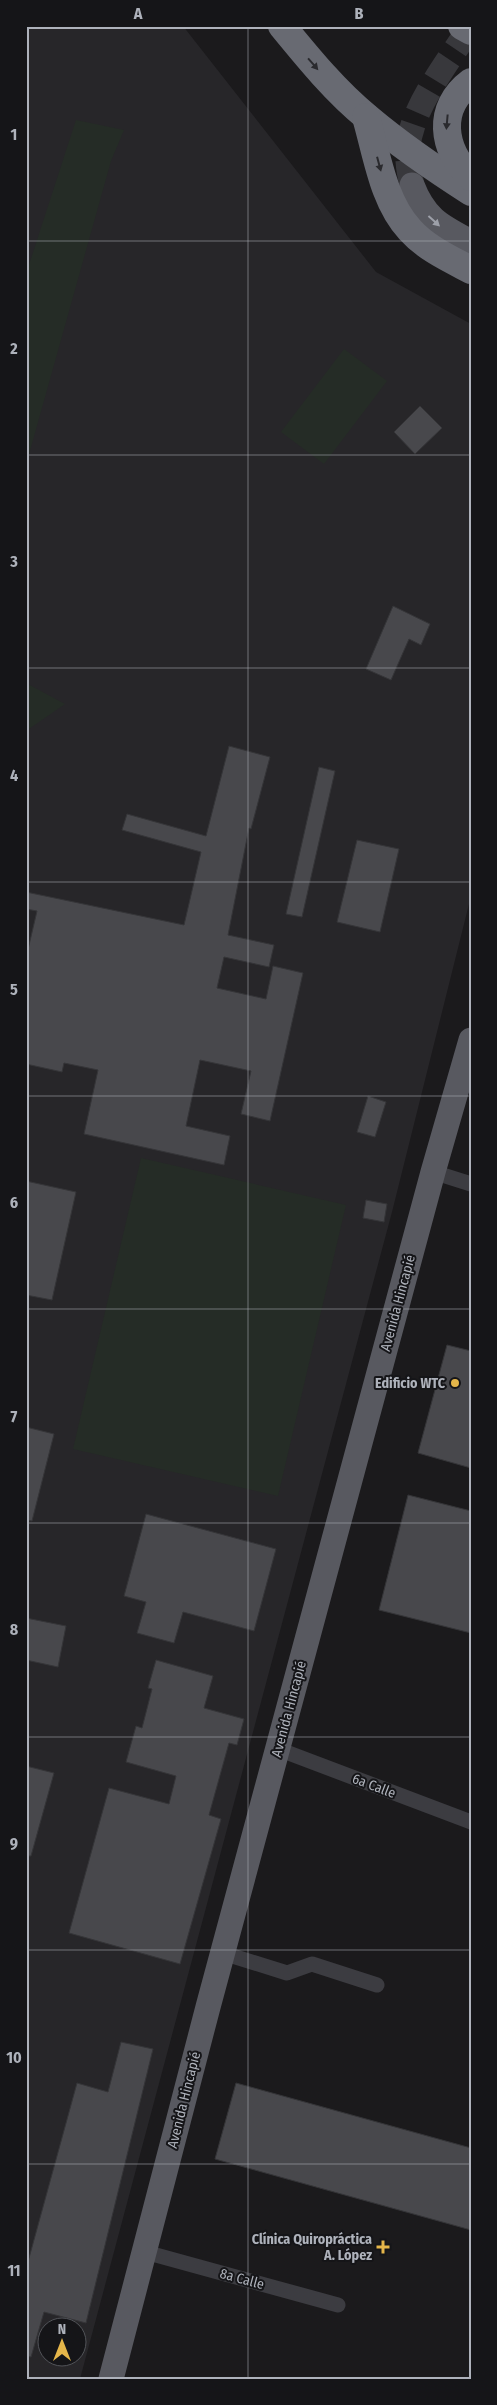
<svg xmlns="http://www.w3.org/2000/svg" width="497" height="2405" font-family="'Fira Sans Condensed',sans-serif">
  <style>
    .built { fill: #272629; fill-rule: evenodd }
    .green { fill: #252c26 }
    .building { fill: #48484c; stroke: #353538 }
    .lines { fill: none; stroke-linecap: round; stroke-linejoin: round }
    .primary-tunnel { stroke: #38383c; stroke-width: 25; stroke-dasharray: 25 12; stroke-linecap: butt }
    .street { stroke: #3c3c41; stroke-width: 15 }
    .primary { stroke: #585960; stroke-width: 25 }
    .highway { stroke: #686a72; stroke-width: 28 }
    .oneway { fill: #2a2a2e }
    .oneway2 { fill: #9da0a9 }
    .grid { fill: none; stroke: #aeb2bb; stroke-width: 1; stroke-opacity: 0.55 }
    .poi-dot { fill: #e5b64a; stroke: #151518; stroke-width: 2 }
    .labels { text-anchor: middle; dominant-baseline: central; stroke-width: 4; stroke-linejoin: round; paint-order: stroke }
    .street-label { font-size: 14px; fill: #aeb2bb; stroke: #151518 }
    .poi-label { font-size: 14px; font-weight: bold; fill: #aeb2bb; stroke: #151518; text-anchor: end }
    .neatline { fill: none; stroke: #aeb2bb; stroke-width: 2 }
    .grid-label { font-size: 16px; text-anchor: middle; font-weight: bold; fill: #aeb2bb }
  </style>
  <rect width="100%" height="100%" fill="#1b1a1c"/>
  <path class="built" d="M26,26H183L376,272L471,324V896L392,1212L80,2379H26ZM48,2328H78V2358H48Z"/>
  <g class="green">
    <polygon points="76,120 124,130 111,161 26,465 26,274"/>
    <polygon points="344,349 387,381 324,464 281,432"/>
    <polygon points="26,683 65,704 26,731"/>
    <polygon points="141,1158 346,1205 278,1496 73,1449"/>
  </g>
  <g class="building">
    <polygon points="420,406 442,428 415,454 394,432"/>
    <polygon points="393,606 430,624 421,645 409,639 391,680 366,669"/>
    <polygon points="229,746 270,757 251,829 249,828 228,935 274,945 269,967 224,957 217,988 266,999 273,966 303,973 270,1121 241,1114 251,1071 200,1060 186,1126 230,1136 224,1165 84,1134 98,1070 64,1063 62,1072 26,1064 26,958 37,911 26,909 26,892 184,925 201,852 122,830 127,814 206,836"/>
    <polygon points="319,767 335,771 302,917 286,914"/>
    <polygon points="357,840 399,849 380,932 337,922"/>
    <polygon points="368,1096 386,1102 375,1137 357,1132"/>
    <polygon points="26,1181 76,1192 52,1300 26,1295"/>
    <polygon points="366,1200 387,1204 384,1222 363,1218"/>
    <polygon points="447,1345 471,1351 471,1468 418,1453"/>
    <polygon points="26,1427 54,1434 32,1521 26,1520"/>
    <polygon points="408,1495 471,1511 471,1633 379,1610"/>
    <polygon points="146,1514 276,1549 254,1631 183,1612 174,1643 137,1633 146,1602 124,1596"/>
    <polygon points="26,1618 66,1626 58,1667 26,1660"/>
    <polygon points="156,1660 213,1676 204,1708 244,1719 237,1745 229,1743 209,1815 221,1819 180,1964 69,1933 109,1788 169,1804 176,1776 126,1762 136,1726 142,1728 152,1689 148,1688"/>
    <polygon points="26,1766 54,1773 31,1856 26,1856"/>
    <polygon points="121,2042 153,2049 86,2323 44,2312 31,2357 26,2356 26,2269 77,2083 108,2092"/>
    <polygon points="236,2083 471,2148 471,2230 215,2159"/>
  </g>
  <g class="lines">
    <path class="primary-tunnel" d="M412,185C409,173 407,160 408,147C412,106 449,61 471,26"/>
    <g class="street">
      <polyline points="433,1172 471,1184"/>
      <polyline points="278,1749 471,1822"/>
      <polyline points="223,1953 287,1973 312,1964 377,1985"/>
      <polyline points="145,2252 338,2305"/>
    </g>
    <g class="primary">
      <path d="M412,185C425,219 441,226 471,242"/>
      <polyline points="111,2379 208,2007 433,1172 471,1040"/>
    </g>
    <g class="highway">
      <path d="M282,26C309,59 336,92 368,118C400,145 435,169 471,192"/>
      <polyline points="462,26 471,31"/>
      <path d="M471,82C436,108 442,149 471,177"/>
      <path d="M366,117C377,155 383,201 410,230C426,248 450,259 471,270"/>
    </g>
  </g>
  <defs><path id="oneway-solid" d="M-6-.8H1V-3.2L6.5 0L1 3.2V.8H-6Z" transform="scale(1.25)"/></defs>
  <g class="oneway">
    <use href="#oneway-solid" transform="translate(313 64) rotate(49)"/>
    <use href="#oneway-solid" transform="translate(447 122) rotate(95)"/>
    <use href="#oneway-solid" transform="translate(379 164) rotate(75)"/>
  </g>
  <use class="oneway2" href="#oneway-solid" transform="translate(434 221) rotate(42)"/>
  <path class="grid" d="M248,26V2379M26,241H471M26,455H471M26,668H471M26,882H471M26,1096H471M26,1309H471M26,1523H471M26,1737H471M26,1950H471M26,2164H471"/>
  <g class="poi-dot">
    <circle cx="455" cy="1383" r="5"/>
    <path d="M380.5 2239.5h5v5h5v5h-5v5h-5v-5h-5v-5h5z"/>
  </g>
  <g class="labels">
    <g class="street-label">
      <text transform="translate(398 1303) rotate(-75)">Avenida Hincapié</text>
      <text transform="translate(289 1709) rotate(-75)">Avenida Hincapié</text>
      <text transform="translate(374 1786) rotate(21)">6a Calle</text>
      <text transform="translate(184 2100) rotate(-76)">Avenida Hincapié</text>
      <text transform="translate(242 2279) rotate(15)">8a Calle</text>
    </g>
    <g class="poi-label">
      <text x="445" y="1383">Edificio WTC</text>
      <text x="372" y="2239">Clínica Quiropráctica<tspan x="372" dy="16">A. López</tspan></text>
    </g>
  </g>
  <rect width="497" height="2405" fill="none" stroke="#151518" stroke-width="55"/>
  <g transform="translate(62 2342)"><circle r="24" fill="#151518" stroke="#525459"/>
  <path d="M0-4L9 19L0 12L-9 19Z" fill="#e5b64a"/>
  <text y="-8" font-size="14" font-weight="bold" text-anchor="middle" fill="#aeb2bb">N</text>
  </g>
  <rect x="28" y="28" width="442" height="2350" class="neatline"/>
  <g class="grid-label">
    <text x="138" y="19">A</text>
    <text x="359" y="19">B</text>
    <text x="14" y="140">1</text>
    <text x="14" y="354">2</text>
    <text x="14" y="567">3</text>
    <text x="14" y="781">4</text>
    <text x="14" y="995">5</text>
    <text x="14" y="1208">6</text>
    <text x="14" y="1422">7</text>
    <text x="14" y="1635">8</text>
    <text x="14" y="1849">9</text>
    <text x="14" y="2063">10</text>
    <text x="14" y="2276">11</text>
  </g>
</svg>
